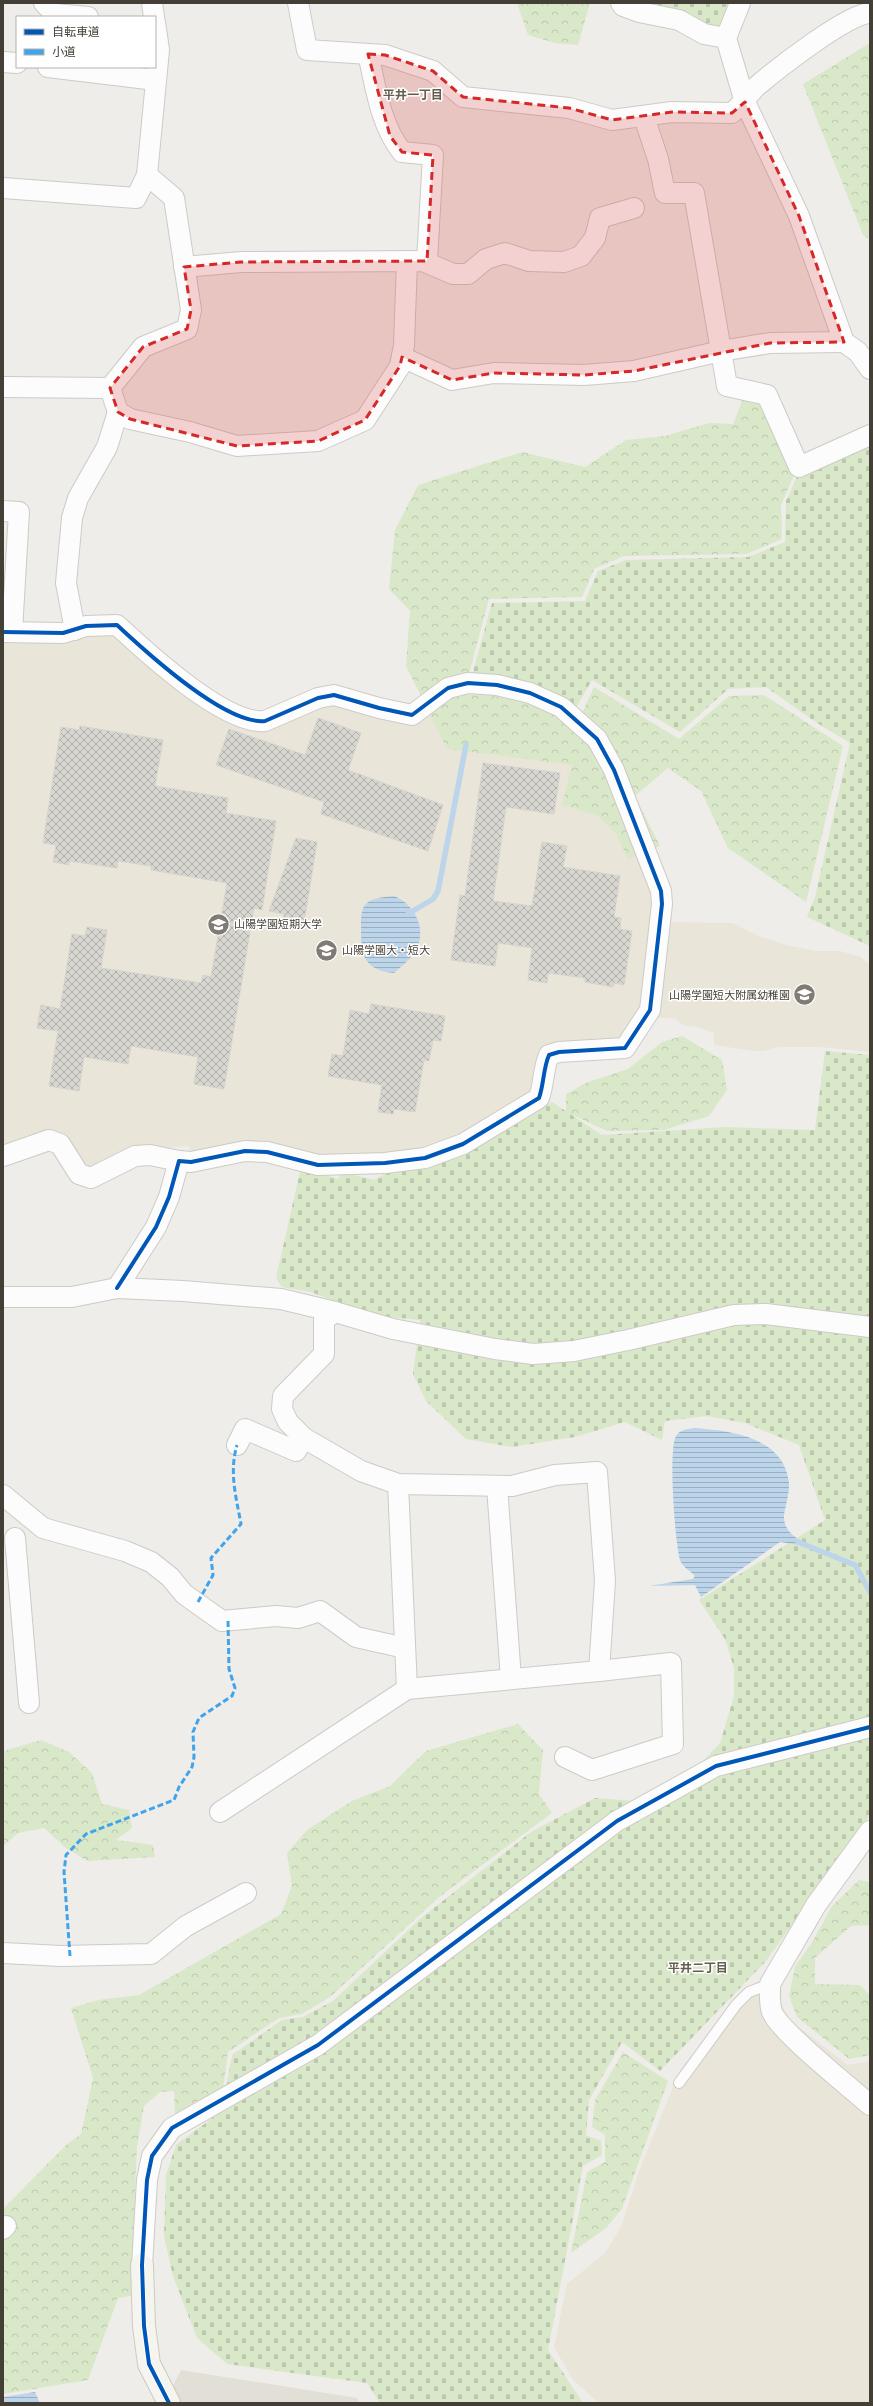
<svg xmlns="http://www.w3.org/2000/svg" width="873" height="2406" font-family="'Alegreya Sans','Noto Sans JP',sans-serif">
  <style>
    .residential { fill: #e2dfd6 }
    .education { fill: #e9e5d9 }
    .forest { fill: url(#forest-crowns) }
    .cemetery { fill: url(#cemetery-stones) }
    .water { fill: url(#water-rules) }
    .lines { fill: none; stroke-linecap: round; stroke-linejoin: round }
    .stream { stroke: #bcd5ea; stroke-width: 5.5 }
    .building { fill: url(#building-cross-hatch); stroke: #d6d4cf }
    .lane-casing { stroke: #cccbc6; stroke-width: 12 }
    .street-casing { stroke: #cccbc6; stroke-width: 22 }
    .secondary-casing { stroke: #cccac0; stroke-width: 24 }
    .lane { stroke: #fcfcfc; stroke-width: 10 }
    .street { stroke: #fcfcfc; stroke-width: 20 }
    .secondary { stroke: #f5f4ef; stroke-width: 22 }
    .quiet { stroke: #3fa4eb; stroke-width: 3; stroke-dasharray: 6 3; stroke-linecap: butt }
    .cycleway-casing { stroke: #fff; stroke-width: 6 }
    .cycleway { stroke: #0057b8; stroke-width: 4 }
    .marked { fill: #d62828; fill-opacity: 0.2; stroke: #d62828; stroke-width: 3; stroke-dasharray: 8 5; stroke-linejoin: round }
    .labels { text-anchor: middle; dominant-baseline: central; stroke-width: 3; stroke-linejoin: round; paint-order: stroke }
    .poi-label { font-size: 11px; fill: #443f36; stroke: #fff; text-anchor: start }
    .neighbourhood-label { font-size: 12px; font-weight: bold; fill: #665d4e; stroke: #fff }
  </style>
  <defs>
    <pattern id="forest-crowns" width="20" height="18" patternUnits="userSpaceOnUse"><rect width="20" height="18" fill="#dae8ca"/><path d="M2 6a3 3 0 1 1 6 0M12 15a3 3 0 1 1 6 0" fill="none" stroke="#bcc8ae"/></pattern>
    <pattern id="cemetery-stones" width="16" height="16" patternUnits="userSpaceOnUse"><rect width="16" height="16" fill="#dae8ca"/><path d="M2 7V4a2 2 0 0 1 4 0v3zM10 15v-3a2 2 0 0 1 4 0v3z" fill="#bcc8ae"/></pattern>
    <pattern id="water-rules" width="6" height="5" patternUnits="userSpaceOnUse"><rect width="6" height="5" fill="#bcd5ea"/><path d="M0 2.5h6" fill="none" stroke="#9aaebe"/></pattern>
    <pattern id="building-cross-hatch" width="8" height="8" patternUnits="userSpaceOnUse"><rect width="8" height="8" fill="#d8d6d1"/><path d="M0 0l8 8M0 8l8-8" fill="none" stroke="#b1afaa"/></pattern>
  </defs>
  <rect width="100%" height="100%" fill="#eeede9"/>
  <polygon class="residential" points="181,2370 357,2398 360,2403 164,2403"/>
  <g class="education">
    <polygon points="114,632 241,725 326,702 407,722 457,692 491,693 521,698 591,743 655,898 645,1002 621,1039 563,1043 529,1096 447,1144 414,1154 191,1157 189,1146 130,1150 88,1171 67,1143 3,1146 3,639"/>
    <polygon points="667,922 733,923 759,936 786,945 815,951 840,951 861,957 870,966 870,1052 821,1047 778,1047 763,1051 753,1051 714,1045 714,1033 696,1027 682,1025 676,1019 655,1017"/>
    <polygon points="751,1986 782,1988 781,2003 791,2021 848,2065 870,2061 870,2403 599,2403 573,2380 554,2347 567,2284 605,2253 621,2227 640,2168 680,2070 722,2017"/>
  </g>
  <g class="forest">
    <polygon points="517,3 590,3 578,45 555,43 528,35"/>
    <polygon points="870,43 870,240 863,235 803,84"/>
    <polygon points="744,396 764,398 796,471 781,505 782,539 747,554 624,556 594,569 582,597 489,599 469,674 467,695 493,696 582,713 594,687 679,739 729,696 764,695 843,746 806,902 728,848 701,791 668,768 635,796 660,846 628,859 616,834 598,816 562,805 572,765 447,749 406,666 410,611 389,589 395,530 418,485 522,452 585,467 626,440 665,436 709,423 733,424"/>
    <polygon points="682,1036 722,1060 727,1090 709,1116 664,1130 607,1131 566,1112 566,1094 588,1082 628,1069 662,1042"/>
    <polygon points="518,1724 543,1750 539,1794 552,1813 438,1898 330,1997 302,2014 279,2018 228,2052 223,2089 175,2116 174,2091 160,2092 144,2106 137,2147 135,2189 136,2295 118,2298 88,2380 3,2394 3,2209 66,2145 81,2134 93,2078 71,2008 98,2000 139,1995 281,1914 292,1886 287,1853 307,1830 352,1801 390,1786 426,1751"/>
    <polygon points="41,1740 69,1752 92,1773 102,1804 129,1810 132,1828 116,1840 153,1845 155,1857 87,1861 66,1848 44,1828 18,1833 3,1846 3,1751"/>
    <polygon points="859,1880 870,1882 870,1925 851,1926 815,1958 815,1984 860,1985 870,1995 870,2055 849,2059 797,2017 789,1996 795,1966 810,1946 832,1906"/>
    <polygon points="623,2052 668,2081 622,2209 606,2228 571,2253 587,2172 605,2162 605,2135 592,2127 595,2100"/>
  </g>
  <g class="cemetery">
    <polygon points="632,3 732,3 723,32"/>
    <polygon points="870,438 870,946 807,917 815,897 850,743 817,723 766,687 728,689 680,732 592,680 576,708 540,686 472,675 492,603 585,601 598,571 626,560 748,557 785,542 786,501 799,472"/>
    <path d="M825,1051L870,1055V1815L766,1961L660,2071L622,2042L589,2100L586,2135L601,2141L602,2155L583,2166L548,2350L583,2403H380L367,2383L227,2364L197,2338L173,2276L164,2236L166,2175L176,2145L222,2111L232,2055L282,2020L303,2017L333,2001L421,1918L531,1832L595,1798L663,1803L720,1743L734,1696V1668L725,1639L699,1600L825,1520L799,1445L745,1423L707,1416L665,1421L662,1440L625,1422L575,1437L512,1447L466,1439L426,1401L413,1374L420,1320L369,1315L311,1292L282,1287L276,1278L301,1167L338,1179L342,1172L374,1180C396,1166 428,1166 452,1156C487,1142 519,1120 552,1102L602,1135L725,1127L815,1130Z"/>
  </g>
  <g class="water">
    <path d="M394,896C413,903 427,927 417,948C412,958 402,966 394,973C361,970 361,952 361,925C361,919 361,910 365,905C372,897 385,897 394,896Z"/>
    <path d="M695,1428C732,1431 784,1437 789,1483C790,1494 783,1513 784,1519C785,1530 794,1537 803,1542L801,1545L780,1542L701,1597L695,1585L649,1586L693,1579L695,1576C690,1571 682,1566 680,1560C675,1544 668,1449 676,1436C680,1429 688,1429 695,1428Z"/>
    <polygon points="35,2392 40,2403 3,2403 3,2397"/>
  </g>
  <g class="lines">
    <g class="stream">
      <polyline points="408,914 433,899 438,891 466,745"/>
      <polyline points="798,1542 855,1565 870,1592"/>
    </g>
  </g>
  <g class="building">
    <polygon points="318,718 361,733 348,770 443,805 428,851 321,814 324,802 216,765 229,729 305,755"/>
    <polygon points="80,726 163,740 155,786 228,798 226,813 276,821 262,910 254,908 224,1089 194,1084 198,1057 131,1046 128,1064 84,1057 79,1091 49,1086 58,1031 37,1028 41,1005 60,1009 72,934 85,936 87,927 107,930 101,968 201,983 203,975 211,977 227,883 151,870 151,866 118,861 117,868 69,861 69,865 53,862 56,845 43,843 61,727 79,730"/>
    <polygon points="483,763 560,773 554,814 506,807 493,901 532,906 542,842 567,846 563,867 620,876 614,917 621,918 620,929 632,931 624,985 614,983 613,987 585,982 585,978 548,973 547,983 528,980 532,948 498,943 495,966 451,960 460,895 465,896"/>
    <polygon points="296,838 317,842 303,929 282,925 284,914 269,911"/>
    <polygon points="371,1004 445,1016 441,1041 433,1040 429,1061 424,1060 415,1112 394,1109 393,1114 378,1112 382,1085 328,1076 332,1054 343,1056 350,1010 369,1014"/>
  </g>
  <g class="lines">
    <defs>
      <polyline id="lane" points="679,2083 736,2005 749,1992 770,1984"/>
      <g id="street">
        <polyline points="44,3 55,14 88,17"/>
        <polyline points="152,3 154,17"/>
        <path d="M298,3L307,50L385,55L433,71L463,97L569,108L612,120L672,112L732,113C742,105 748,94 757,86C777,69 847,14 870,13"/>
        <polyline points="621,3 623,6 639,12 679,20 704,34 726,38 745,102 799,216 844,342 858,352 870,369"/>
        <polyline points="726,38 740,3"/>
        <path d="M368,54C376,88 380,124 402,152L433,155L427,262"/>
        <polyline points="3,62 17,63"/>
        <polyline points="48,67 156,80"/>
        <polyline points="644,117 658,159 665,193 694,193 727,386 767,395 799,467 870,435"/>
        <polyline points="3,188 136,198 147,175"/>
        <polyline points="184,267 241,262 423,261 453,274 468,274 486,259 505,253 529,261 564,262 581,256 595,238 600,218 634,208"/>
        <polyline points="402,357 452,380 494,373 584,375 634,371 721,351 770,343 844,342"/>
        <polyline points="3,387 110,388"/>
        <polyline points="110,388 118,412 130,419 190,432 237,446 318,441 365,420 400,366 404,345 407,261"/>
        <polyline points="110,388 143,347 187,329 191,310 174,198 147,175 159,50 155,22"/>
        <polyline points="3,511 19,512 12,631"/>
        <polyline points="75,630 66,583 72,518 78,498 107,447 118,412"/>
        <path d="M3,632L63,633L86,626L117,625C146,652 225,725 265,721L318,698L334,695L379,708L412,715L448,688L468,683L497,685L530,693L561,707L597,739L614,770L661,891L662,904L650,1010L625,1048L559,1052L549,1055C543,1069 544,1084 539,1098L463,1144L425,1158L385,1163L318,1165L267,1152L245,1151L191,1162L179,1161L169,1197L156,1227L117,1288"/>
        <polyline points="3,1156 49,1140 60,1144 79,1174 91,1178 135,1156 150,1155 179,1161"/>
        <polyline points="3,1297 72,1297 117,1288 183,1291 281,1299 335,1312 393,1329 495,1349 533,1354 574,1351 628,1340 734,1315 766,1314 870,1327"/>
        <polyline points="237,1445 245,1429 296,1451 304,1438"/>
        <polyline points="398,1484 407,1689"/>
        <polyline points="497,1486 511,1679"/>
        <polyline points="3,1495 43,1528 125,1551 151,1562 170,1577 184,1594 222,1621 276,1616 298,1618 320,1611 356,1637 405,1648"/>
        <polyline points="15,1538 29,1703"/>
        <polyline points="565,1757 592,1770 673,1744 671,1663 599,1671"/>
        <polyline points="220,1812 407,1689 599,1671 605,1581 597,1472 555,1475 512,1486 398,1484 361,1471 304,1438 288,1422 282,1409 283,1396 324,1354 324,1320 335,1312"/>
        <path d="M870,1831L816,1905L770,1984C770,1993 769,2003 772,2012C780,2032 850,2087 870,2105"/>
        <polyline points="3,1953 61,1956 151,1954 186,1926 246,1893"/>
        <polyline points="3,2229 6,2226"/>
        <polyline points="142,2265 147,2180 152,2156 172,2128 318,2045 617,1821 716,1766 870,1727"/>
      </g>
      <polyline id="secondary" points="142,2265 144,2326 149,2364 169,2403"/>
    </defs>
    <use href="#lane" class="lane-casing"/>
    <use href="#street" class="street-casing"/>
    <use href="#secondary" class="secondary-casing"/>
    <use href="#lane" class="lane"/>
    <use href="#street" class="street"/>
    <use href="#secondary" class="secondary"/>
    <g class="quiet">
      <path d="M198,1602L213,1575L211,1558L241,1524C236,1497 229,1472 237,1445"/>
      <polyline points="70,1956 64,1872 66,1855 86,1834 174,1800 179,1787 192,1767 194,1757 193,1732 199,1718 232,1696 235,1688 229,1669 228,1620"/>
    </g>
    <defs>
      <g id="cycleway">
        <path d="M3,632L63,633L86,626L117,625C146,652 225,725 265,721L318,698L334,695L379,708L412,715L448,688L468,683L497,685L530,693L561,707L597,739L614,770L661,891L662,904L650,1010L625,1048L559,1052L549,1055C543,1069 544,1084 539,1098L463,1144L425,1158L385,1163L318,1165L267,1152L245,1151L191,1162L179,1161L169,1197L156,1227L117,1288"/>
        <polyline points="169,2403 149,2364 144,2326 142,2265 147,2180 152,2156 172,2128 318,2045 617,1821 716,1766 870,1727"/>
      </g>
    </defs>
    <use href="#cycleway" class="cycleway-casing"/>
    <use href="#cycleway" class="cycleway"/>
  </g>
  <path class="marked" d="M368,54L385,55L433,71L463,97L569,108L612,120L672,112L732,113L745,102L799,216L844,342L770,343L634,371L584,375L494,373L452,380L402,357L400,366L365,420L318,441L237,446L130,419L118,412L110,388L143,347L187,329L191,310L184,267L241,262L427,261L433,155L402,152L390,136Z"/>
  <defs>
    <symbol id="university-disc" viewBox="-11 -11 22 22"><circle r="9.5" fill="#807c75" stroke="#fff"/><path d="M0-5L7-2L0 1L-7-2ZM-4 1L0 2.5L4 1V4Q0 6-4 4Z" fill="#fff"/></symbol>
    <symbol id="school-disc" viewBox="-11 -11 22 22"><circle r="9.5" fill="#807c75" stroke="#fff"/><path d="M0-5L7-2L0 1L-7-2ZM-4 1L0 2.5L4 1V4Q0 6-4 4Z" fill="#fff"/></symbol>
  </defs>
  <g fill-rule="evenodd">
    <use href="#university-disc" x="206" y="912" width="25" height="25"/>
    <use href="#university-disc" x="314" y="938" width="25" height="25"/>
    <use href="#school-disc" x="792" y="982" width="25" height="25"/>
  </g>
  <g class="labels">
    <g class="poi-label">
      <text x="234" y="924">山陽学園短期大学</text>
      <text x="342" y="950">山陽学園大・短大</text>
      <text x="790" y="995" text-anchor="end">山陽学園短大附属幼稚園</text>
    </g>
    <g class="neighbourhood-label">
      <text x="413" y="95">平井一丁目</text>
      <text x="698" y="1968">平井二丁目</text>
    </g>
  </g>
  <rect width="873" height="2406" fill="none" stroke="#443f36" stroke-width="8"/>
  <rect x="16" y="16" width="140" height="52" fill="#ffffff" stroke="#b4b2af"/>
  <rect x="24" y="29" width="20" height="6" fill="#0057b8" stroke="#b4b2af"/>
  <text x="52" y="36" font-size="12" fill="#443f36">自転車道</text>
  <rect x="24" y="49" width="20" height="6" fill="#3fa4eb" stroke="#b4b2af"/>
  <text x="52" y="56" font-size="12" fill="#443f36">小道</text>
</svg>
